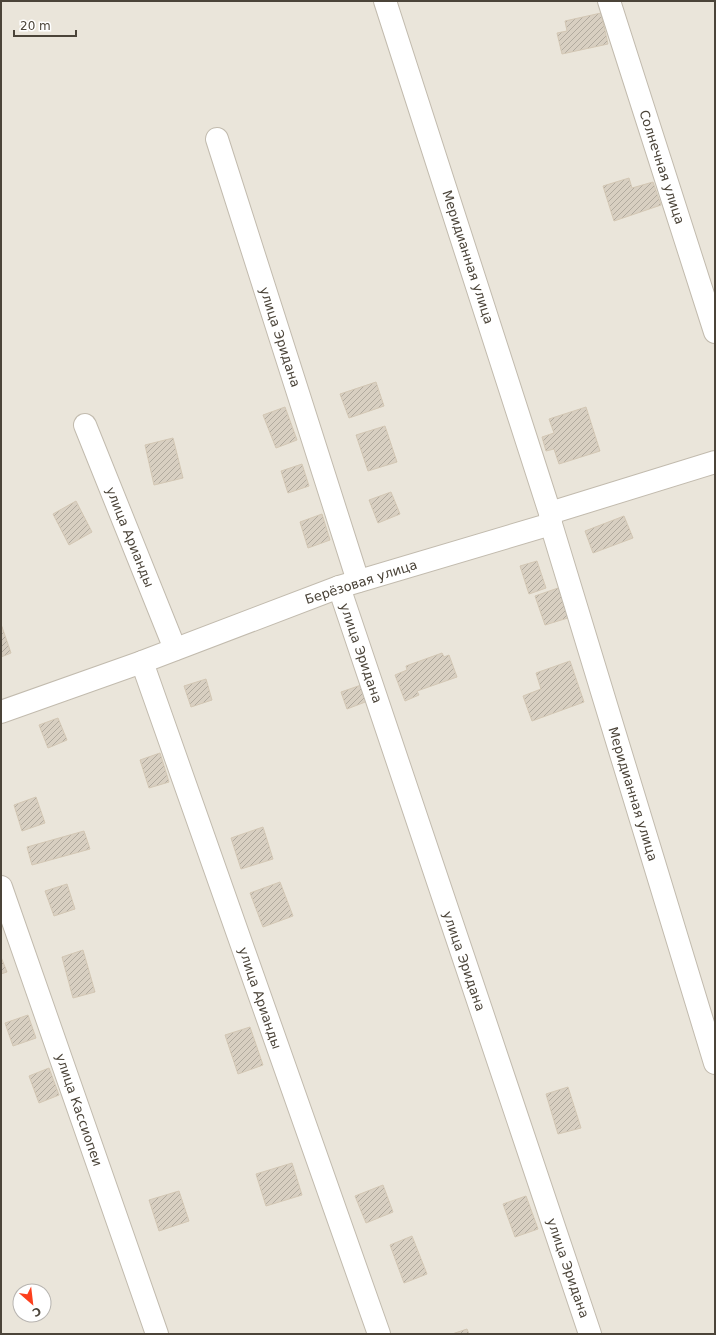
<svg xmlns="http://www.w3.org/2000/svg" width="716" height="1335" font-family="'DejaVu Sans',sans-serif">
  <style>
    .residential { fill: #eae5da; fill-rule: evenodd }
    .building { fill: url(#building-hatch); stroke: #d3c7b4 }
    .lines { fill: none; stroke-linecap: round; stroke-linejoin: round }
    .minor-casing { stroke: #c2bbae; stroke-width: 24 }
    .minor { stroke: #fff; stroke-width: 22 }
    .labels { text-anchor: middle; dominant-baseline: central; stroke-width: 3; stroke-linejoin: round; paint-order: stroke }
    .street-label { font-size: 13px; fill: #4b4439; stroke: #fff }
  </style>
  <defs>
    <pattern id="building-hatch" width="6" height="6" patternUnits="userSpaceOnUse"><rect width="6" height="6" fill="#d8cfc1"/><path d="M-1 1l2-2M0 6l6-6M5 7l2-2" fill="none" stroke="#b1aa9e"/></pattern>
  </defs>
  <rect width="100%" height="100%" fill="#f6f3ec"/>
  <path class="residential" d="M1,1H715V1334H1ZM20,1291H44V1315H20Z"/>
  <g class="building">
    <polygon points="601,13 608,44 562,54 557,33 567,31 565,21"/>
    <polygon points="629,178 632,188 653,182 661,205 614,221 603,186"/>
    <polygon points="376,382 384,406 349,418 340,394"/>
    <polygon points="285,407 297,440 276,448 263,415"/>
    <polygon points="586,407 600,451 559,464 554,449 546,451 542,437 554,433 549,419"/>
    <polygon points="385,426 397,462 368,471 356,435"/>
    <polygon points="173,438 183,478 154,485 145,445"/>
    <polygon points="302,464 309,486 288,493 281,471"/>
    <polygon points="391,492 400,514 378,523 369,500"/>
    <polygon points="76,501 92,532 69,545 53,514"/>
    <polygon points="322,514 330,540 308,548 300,522"/>
    <polygon points="624,516 633,538 593,553 585,531"/>
    <polygon points="537,561 546,588 529,594 520,566"/>
    <polygon points="561,587 571,617 545,625 535,596"/>
    <polygon points="1,624 11,653 1,657"/>
    <polygon points="442,653 444,657 449,655 457,677 417,691 419,695 405,701 395,675 407,670 406,666"/>
    <polygon points="570,661 584,702 532,721 523,696 541,689 536,673"/>
    <polygon points="206,679 212,700 191,707 184,686"/>
    <polygon points="367,683 373,699 347,709 341,692"/>
    <polygon points="58,718 67,740 48,748 39,725"/>
    <polygon points="160,753 169,782 149,788 140,760"/>
    <polygon points="36,797 45,823 22,831 14,805"/>
    <polygon points="263,827 273,859 241,869 231,838"/>
    <polygon points="84,831 90,849 32,865 27,847"/>
    <polygon points="280,882 293,916 263,927 250,893"/>
    <polygon points="67,884 75,909 54,916 45,891"/>
    <polygon points="83,950 95,992 73,998 62,957"/>
    <polygon points="1,957 7,972 1,974"/>
    <polygon points="28,1015 36,1038 13,1046 5,1023"/>
    <polygon points="250,1027 263,1065 238,1074 225,1035"/>
    <polygon points="49,1068 59,1095 39,1103 29,1076"/>
    <polygon points="568,1087 581,1128 558,1134 546,1094"/>
    <polygon points="292,1163 302,1195 266,1206 256,1174"/>
    <polygon points="383,1185 393,1212 366,1223 355,1196"/>
    <polygon points="179,1191 189,1221 159,1231 149,1200"/>
    <polygon points="526,1196 538,1229 515,1237 503,1204"/>
    <polygon points="412,1236 427,1274 404,1283 390,1245"/>
    <polygon points="467,1329 469,1334 452,1334"/>
  </g>
  <g class="lines">
    <defs>
      <g id="minor">
        <polyline points="385,1 550,513"/>
        <polyline points="609,1 715,332"/>
        <polyline points="217,139 358,581"/>
        <polyline points="85,425 175,649"/>
        <polyline points="551,524 715,1063"/>
        <polyline points="339,587 590,1334"/>
        <polyline points="142,662 379,1334"/>
        <polyline points="1,712 142,662 339,587 551,524 550,513 715,462"/>
        <polyline points="1,887 157,1334"/>
      </g>
    </defs>
    <use href="#minor" class="minor-casing"/>
    <use href="#minor" class="minor"/>
  </g>
  <g class="labels">
    <g class="street-label">
      <text transform="translate(662 167) rotate(72)">Солнечная улица</text>
      <text transform="translate(468 257) rotate(72)">Меридианная улица</text>
      <text transform="translate(280 337) rotate(72)">улица Эридана</text>
      <text transform="translate(130 537) rotate(68)">улица Арианды</text>
      <text transform="translate(361 582) rotate(-18)">Берёзовая улица</text>
      <text transform="translate(361 653) rotate(71)">улица Эридана</text>
      <text transform="translate(633 794) rotate(73)">Меридианная улица</text>
      <text transform="translate(464 961) rotate(71)">улица Эридана</text>
      <text transform="translate(260 998) rotate(71)">улица Арианды</text>
      <text transform="translate(79 1110) rotate(71)">улица Кассиопеи</text>
      <text transform="translate(568 1268) rotate(71)">улица Эридана</text>
    </g>
  </g>
  <rect width="716" height="1335" fill="none" stroke="#4b4439" stroke-width="4"/>
  <g transform="translate(32 1303) rotate(152)"><circle r="19" fill="#ffffff" stroke="#b7b4b0"/>
  <path d="M0-3L7 15L0 10L-7 15Z" fill="#fc3f1d"/>
  <text y="-6" font-size="11" font-weight="bold" text-anchor="middle" fill="#4b4439">С</text>
  </g>
  <path d="M14 30v6h62v-6" fill="none" stroke="#4b4439" stroke-width="2"/>
  <text x="20" y="30" font-size="12" fill="#4b4439" stroke="#ffffff" stroke-width="3" paint-order="stroke">20 m</text>
</svg>
